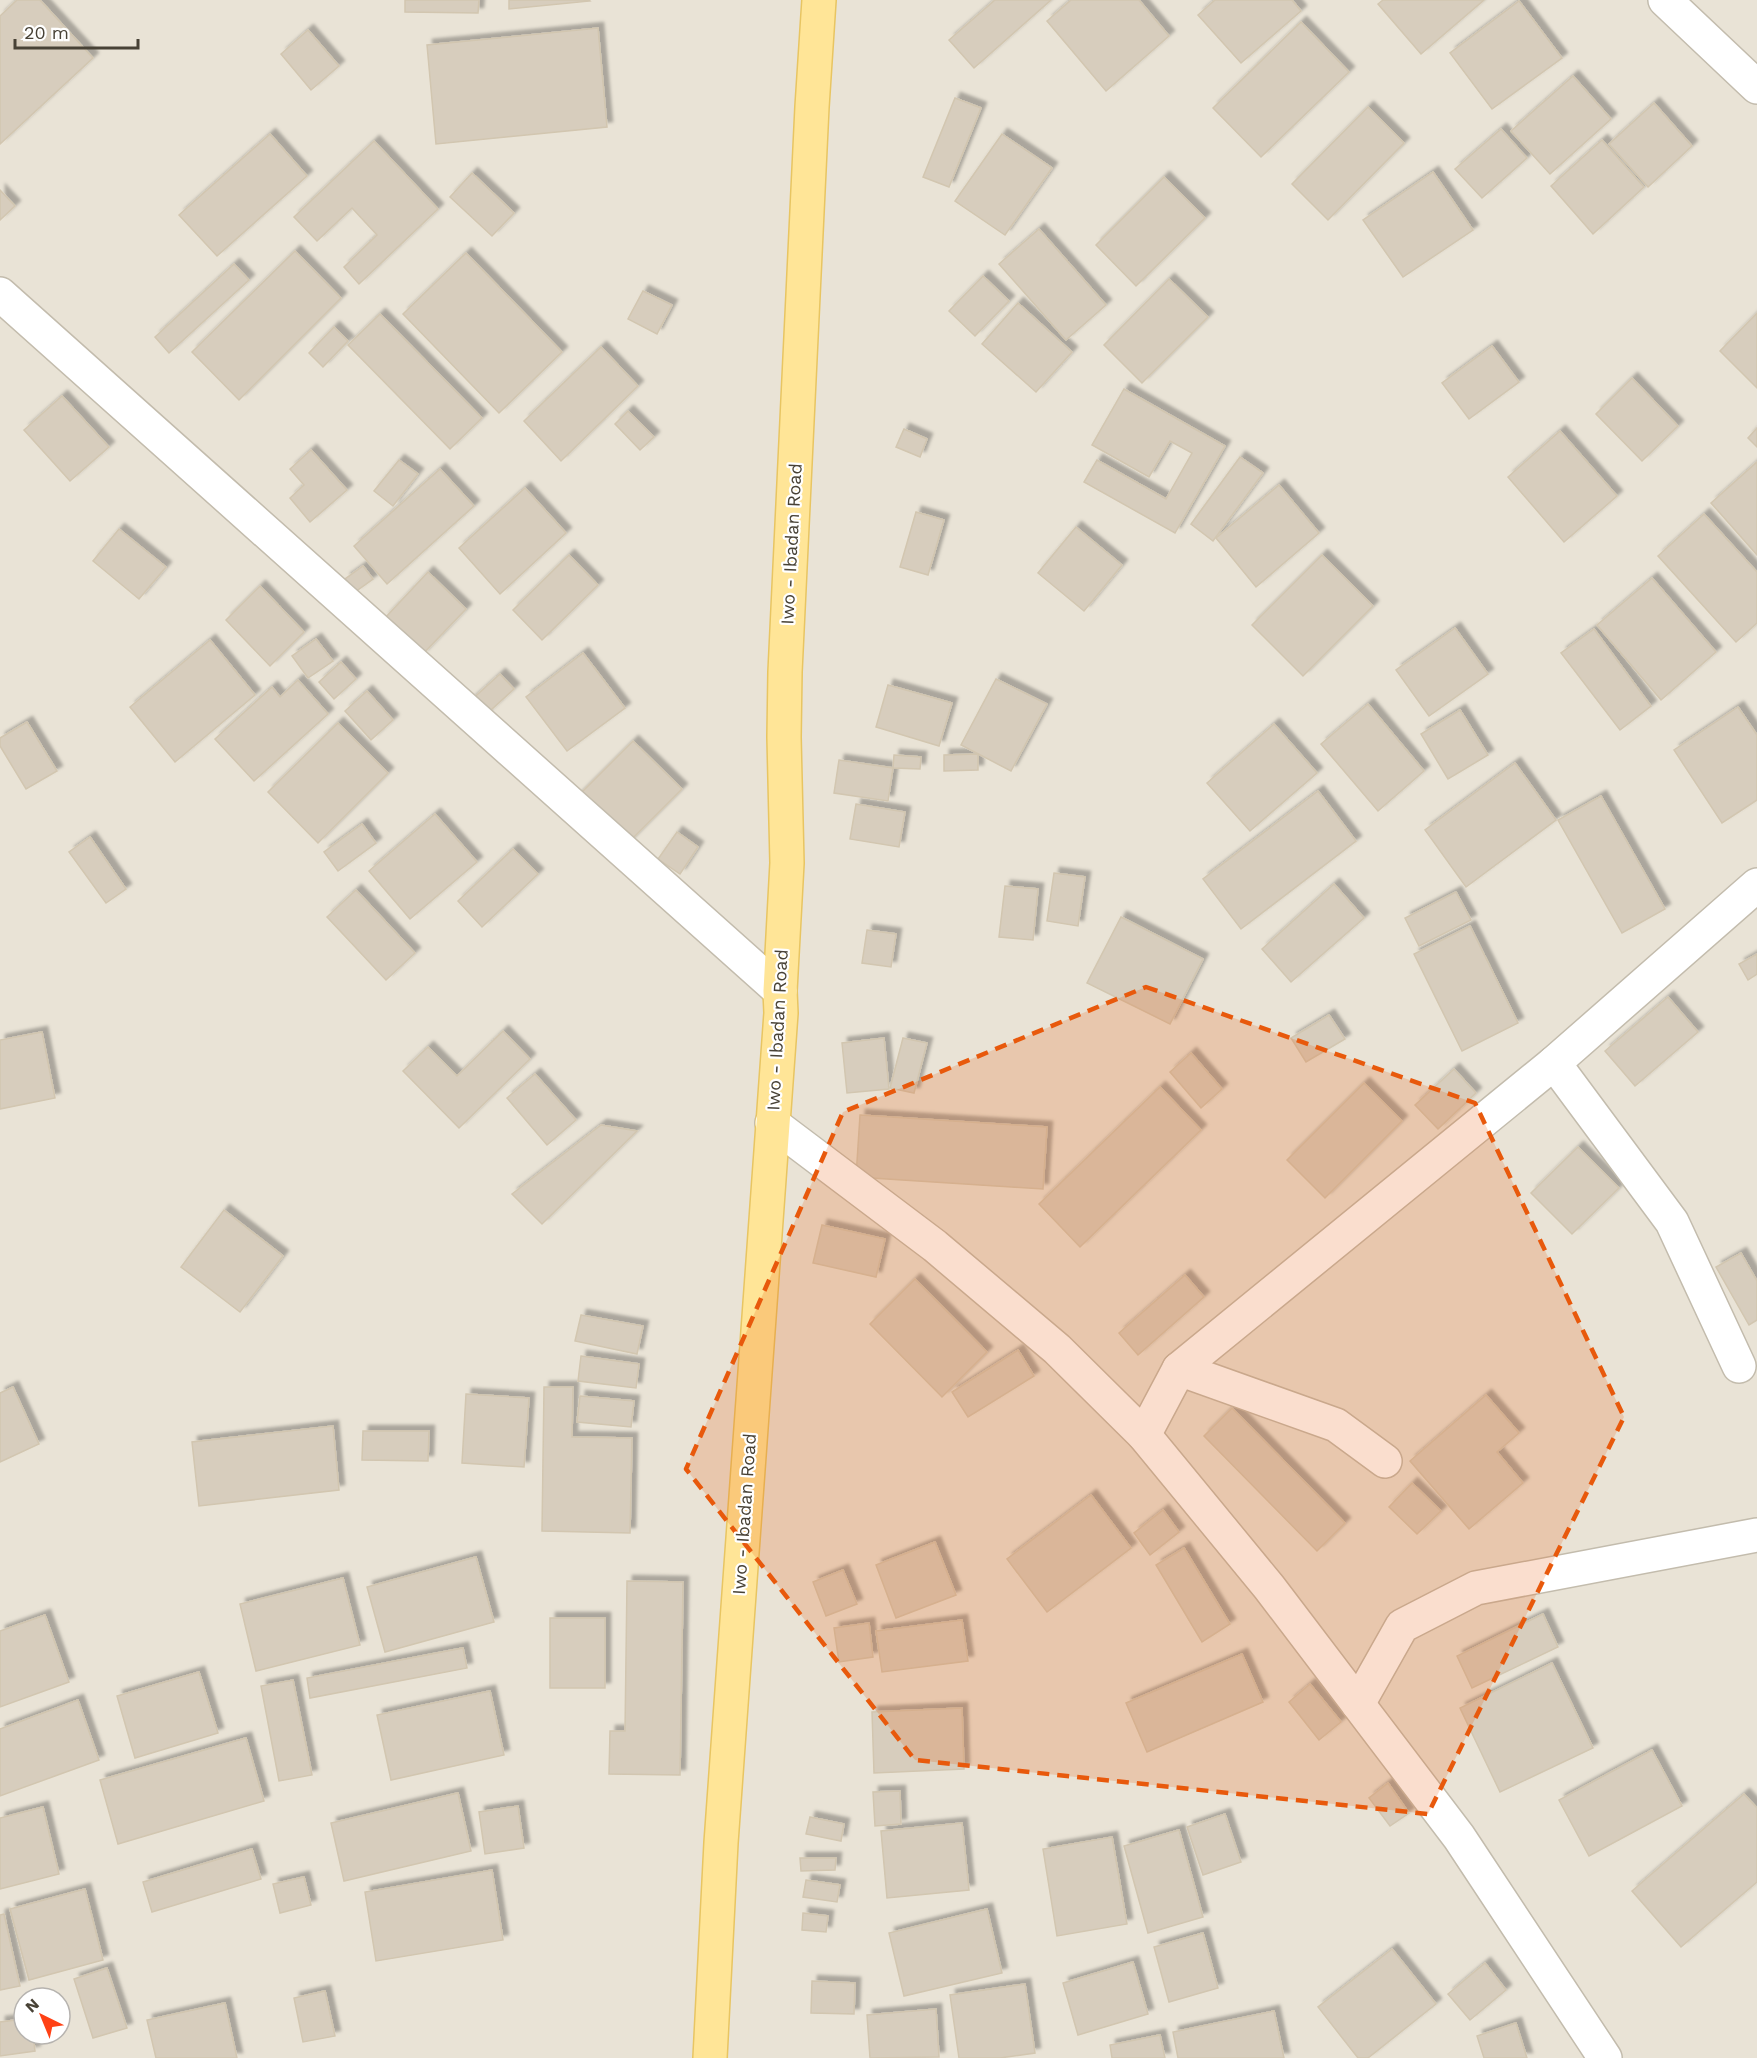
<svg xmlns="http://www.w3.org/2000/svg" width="1757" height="2058" font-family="'Work Sans',sans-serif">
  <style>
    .residential { fill: #e9e3d6; fill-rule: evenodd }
    .building { fill: #d7cdbd; stroke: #d2c6b0; stroke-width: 1.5; filter: url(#shadow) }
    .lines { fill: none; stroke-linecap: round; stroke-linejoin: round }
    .minor-casing { stroke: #c3bcad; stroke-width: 36 }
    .major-casing { stroke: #e8c562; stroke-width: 36 }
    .minor { stroke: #fff; stroke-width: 33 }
    .major { stroke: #ffe597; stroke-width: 33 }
    .marked { fill: #e8590c; fill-opacity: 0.2; stroke: #e8590c; stroke-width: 4.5; stroke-dasharray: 12 8; stroke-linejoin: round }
    .labels { text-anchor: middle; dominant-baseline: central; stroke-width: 4.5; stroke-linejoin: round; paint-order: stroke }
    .street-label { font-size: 18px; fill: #484236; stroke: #fff }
  </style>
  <defs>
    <filter id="shadow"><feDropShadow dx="5.5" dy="-5.5" stdDeviation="1.5" flood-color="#0004"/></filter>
  </defs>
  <rect width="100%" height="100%" fill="#f5f1e8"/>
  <path class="residential" d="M0,0H1757V2058H0ZM24,1998H60V2034H24Z"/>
  <g class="building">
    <polygon points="17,0 40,0 93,58 0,144 0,16"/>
    <polygon points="405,0 479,0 478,13 405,12"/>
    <polygon points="509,0 589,0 590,1 509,9"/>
    <polygon points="995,0 1051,0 974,68 949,40"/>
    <polygon points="1071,0 1139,0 1169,36 1106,91 1047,21"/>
    <polygon points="1215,0 1292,0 1301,11 1241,63 1198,15"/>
    <polygon points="1383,0 1484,0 1421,54 1378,4"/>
    <polygon points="1519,1 1562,58 1492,109 1450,53"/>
    <polygon points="1301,22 1349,72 1261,157 1213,108"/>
    <polygon points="598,28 607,127 436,144 427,45"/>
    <polygon points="308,30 339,66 311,90 281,54"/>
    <polygon points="1573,76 1611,119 1550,174 1511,131"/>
    <polygon points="955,98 981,108 949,187 923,177"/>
    <polygon points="1654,103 1692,146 1648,187 1609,144"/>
    <polygon points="1368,107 1404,143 1328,220 1292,184"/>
    <polygon points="1501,129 1527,158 1482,198 1455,169"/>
    <polygon points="270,134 307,176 217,256 179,215"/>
    <polygon points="1002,134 1052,168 1005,235 955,201"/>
    <polygon points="1602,140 1644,187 1593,234 1551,186"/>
    <polygon points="374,141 438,209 359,284 344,267 377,235 352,208 317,241 294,217"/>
    <polygon points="1433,172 1473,230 1403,277 1363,220"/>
    <polygon points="472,173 514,213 492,236 450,197"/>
    <polygon points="1164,177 1205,218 1136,286 1096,245"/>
    <polygon points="0,190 15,206 0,220"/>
    <polygon points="1039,229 1106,305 1066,340 999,264"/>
    <polygon points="295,251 341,298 239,400 192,352"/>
    <polygon points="466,253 562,352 499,413 403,314"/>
    <polygon points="234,264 249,280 169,353 155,337"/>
    <polygon points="983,276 1009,301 975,336 949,311"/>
    <polygon points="1169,279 1208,317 1142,383 1104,345"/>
    <polygon points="643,291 672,305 657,334 628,319"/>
    <polygon points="1018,303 1072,352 1036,392 982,344"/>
    <polygon points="1757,313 1757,388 1720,351"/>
    <polygon points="380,314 482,418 450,449 348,345"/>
    <polygon points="334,327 348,341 323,367 309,353"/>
    <polygon points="1492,346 1519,382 1469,419 1442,383"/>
    <polygon points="601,347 638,386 561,461 524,421"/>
    <polygon points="1632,378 1678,426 1642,461 1596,414"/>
    <polygon points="1124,389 1225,446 1175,533 1084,482 1097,460 1166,499 1192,453 1170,441 1149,477 1092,445"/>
    <polygon points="62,396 109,447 70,481 24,430"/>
    <polygon points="628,411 654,437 640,450 615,424"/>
    <polygon points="1757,428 1757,447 1748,438"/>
    <polygon points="904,429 927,439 920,457 896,447"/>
    <polygon points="1560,431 1617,496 1564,542 1508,477"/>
    <polygon points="311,450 347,490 310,522 290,498 304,485 290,469"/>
    <polygon points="1240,457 1263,473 1213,541 1191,524"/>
    <polygon points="399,460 418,474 393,506 374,491"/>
    <polygon points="1757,462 1757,555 1711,503"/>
    <polygon points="440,469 474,506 387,584 354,546"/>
    <polygon points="1279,485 1319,533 1256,587 1216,538"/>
    <polygon points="525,488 566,533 500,594 459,548"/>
    <polygon points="916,512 944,520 928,575 900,567"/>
    <polygon points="1704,514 1757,572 1757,623 1736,642 1658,556"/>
    <polygon points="1076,527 1122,565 1084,611 1038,573"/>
    <polygon points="119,529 166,567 139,599 93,561"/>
    <polygon points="569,555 598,585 542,640 513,610"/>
    <polygon points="1322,555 1373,606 1303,676 1252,625"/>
    <polygon points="363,566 373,579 355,592 345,579"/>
    <polygon points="428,572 466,609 422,655 384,619"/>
    <polygon points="1652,578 1716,652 1661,700 1597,625"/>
    <polygon points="260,586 304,632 270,666 226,620"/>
    <polygon points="1455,628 1488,674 1429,716 1396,670"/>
    <polygon points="1594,629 1651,706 1620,730 1561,653"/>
    <polygon points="316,639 333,661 308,678 292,656"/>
    <polygon points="210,640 255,695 175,762 130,707"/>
    <polygon points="583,653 625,708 567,751 526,697"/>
    <polygon points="341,662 356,679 334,699 319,682"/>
    <polygon points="500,674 514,689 481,719 467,704"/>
    <polygon points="996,679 1047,704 1011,771 961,745"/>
    <polygon points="298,680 328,714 254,781 215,739 272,687 280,697"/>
    <polygon points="888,685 952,703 939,746 876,727"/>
    <polygon points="367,691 393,720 371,740 345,711"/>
    <polygon points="1368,704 1424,771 1378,811 1321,744"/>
    <polygon points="1738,707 1757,735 1757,800 1722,823 1674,750"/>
    <polygon points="1460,710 1488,755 1448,779 1421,734"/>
    <polygon points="27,722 57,771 26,789 0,746 0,738"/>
    <polygon points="338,723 388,773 318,843 268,792"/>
    <polygon points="1274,724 1317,773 1250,831 1207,783"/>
    <polygon points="633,741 682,789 623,848 574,800"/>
    <polygon points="978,754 978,770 944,771 944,755"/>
    <polygon points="894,755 921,757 920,769 893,768"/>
    <polygon points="839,760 893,768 888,801 834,793"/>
    <polygon points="1515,763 1556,820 1466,887 1425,830"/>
    <polygon points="1318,791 1356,841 1241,929 1203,879"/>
    <polygon points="1601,796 1665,909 1622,933 1558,820"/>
    <polygon points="856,804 905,812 899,847 850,839"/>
    <polygon points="435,814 477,862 410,919 369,871"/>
    <polygon points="362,824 376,843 338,871 324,852"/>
    <polygon points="677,832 698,847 680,874 658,859"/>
    <polygon points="90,837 126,889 106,903 69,852"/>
    <polygon points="513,849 538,874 482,927 458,901"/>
    <polygon points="1054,873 1085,877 1078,926 1047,921"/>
    <polygon points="1334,884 1364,918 1291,982 1262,949"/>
    <polygon points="1005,886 1038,889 1033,940 999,937"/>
    <polygon points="356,890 415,953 386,980 327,917"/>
    <polygon points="1456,892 1471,920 1419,946 1405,918"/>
    <polygon points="1121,917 1203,959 1170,1024 1087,983"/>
    <polygon points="1470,926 1518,1023 1462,1051 1414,954"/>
    <polygon points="867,930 896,934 891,967 862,963"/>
    <polygon points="1757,954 1757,974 1748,980 1739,964"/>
    <polygon points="1668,997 1698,1032 1635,1086 1605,1051"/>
    <polygon points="1329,1015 1345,1039 1306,1062 1291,1038"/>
    <polygon points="503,1031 530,1059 459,1128 403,1071 428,1047 457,1076"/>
    <polygon points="42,1032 55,1098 0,1109 0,1040"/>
    <polygon points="884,1038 889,1089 847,1093 842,1043"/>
    <polygon points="903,1038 927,1043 914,1093 890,1088"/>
    <polygon points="1191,1053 1222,1089 1201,1108 1170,1072"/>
    <polygon points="1454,1069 1476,1093 1438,1129 1415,1105"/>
    <polygon points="535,1074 576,1120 547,1145 507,1098"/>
    <polygon points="1364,1083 1402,1121 1325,1198 1287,1160"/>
    <polygon points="1160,1087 1201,1130 1080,1247 1039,1204"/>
    <polygon points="860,1115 1047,1127 1043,1189 856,1177"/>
    <polygon points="601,1125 637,1131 542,1224 512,1194"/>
    <polygon points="1578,1147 1619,1188 1572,1234 1531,1193"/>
    <polygon points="224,1210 283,1256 240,1312 181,1267"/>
    <polygon points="822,1225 885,1239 876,1277 813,1263"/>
    <polygon points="1741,1253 1757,1281 1757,1320 1749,1325 1716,1267"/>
    <polygon points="1185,1275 1204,1297 1138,1355 1119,1333"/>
    <polygon points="915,1279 987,1352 942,1397 870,1324"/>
    <polygon points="581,1315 643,1326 637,1354 575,1341"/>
    <polygon points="1018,1350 1034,1376 968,1417 952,1392"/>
    <polygon points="581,1356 639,1364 636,1388 578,1381"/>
    <polygon points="13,1387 39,1444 0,1462 0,1393"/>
    <polygon points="544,1387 573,1387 572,1437 632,1438 630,1533 542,1531"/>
    <polygon points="466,1394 529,1398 524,1467 462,1463"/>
    <polygon points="1486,1395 1519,1433 1497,1452 1523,1483 1469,1529 1410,1461"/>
    <polygon points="580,1396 634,1401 631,1427 577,1422"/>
    <polygon points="1232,1408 1345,1523 1317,1551 1204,1436"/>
    <polygon points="333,1426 339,1490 199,1506 192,1442"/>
    <polygon points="363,1431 429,1431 428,1461 362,1460"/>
    <polygon points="1412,1483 1441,1511 1417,1534 1389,1507"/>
    <polygon points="1091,1495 1131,1548 1047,1612 1007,1559"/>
    <polygon points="1163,1510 1179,1532 1150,1555 1134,1533"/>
    <polygon points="935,1542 956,1595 896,1618 876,1565"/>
    <polygon points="1184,1548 1230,1624 1202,1642 1156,1565"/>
    <polygon points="476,1557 494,1622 385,1652 367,1587"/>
    <polygon points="843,1570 857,1604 826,1616 813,1582"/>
    <polygon points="343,1578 360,1645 256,1671 240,1604"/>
    <polygon points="627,1581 683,1582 680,1775 609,1774 610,1731 625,1731"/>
    <polygon points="1543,1614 1558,1647 1472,1688 1457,1656"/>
    <polygon points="45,1615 69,1682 0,1707 0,1631"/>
    <rect x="550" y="1618" width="55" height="70"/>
    <polygon points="962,1620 968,1661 882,1672 876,1631"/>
    <polygon points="869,1623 873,1657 839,1662 834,1628"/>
    <polygon points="463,1648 467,1668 310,1698 307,1678"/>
    <polygon points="1242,1654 1263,1702 1147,1752 1126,1703"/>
    <polygon points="1552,1663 1593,1748 1500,1792 1460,1708"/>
    <polygon points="199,1672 218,1733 135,1758 117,1696"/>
    <polygon points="293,1680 312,1775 279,1781 261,1686"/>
    <polygon points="1310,1684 1341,1722 1319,1740 1289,1702"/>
    <polygon points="490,1691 504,1755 391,1780 377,1715"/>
    <polygon points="78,1700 99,1760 0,1796 0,1729"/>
    <polygon points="962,1708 964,1769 874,1773 872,1712"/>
    <polygon points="246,1738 264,1801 118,1844 100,1780"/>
    <polygon points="1652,1750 1682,1806 1589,1856 1559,1800"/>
    <polygon points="1388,1783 1409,1813 1390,1826 1369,1798"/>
    <polygon points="900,1791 901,1824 875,1826 873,1792"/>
    <polygon points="458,1793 471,1851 344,1881 331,1823"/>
    <polygon points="1744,1794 1757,1808 1757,1882 1681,1947 1632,1891"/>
    <polygon points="518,1806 524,1848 485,1854 479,1812"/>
    <polygon points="43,1807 59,1874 0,1889 0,1818"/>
    <polygon points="1225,1814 1241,1862 1203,1875 1187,1827"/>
    <polygon points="810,1817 844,1824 841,1841 806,1834"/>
    <polygon points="962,1823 969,1890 887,1898 881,1831"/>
    <polygon points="1179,1830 1203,1917 1148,1933 1124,1846"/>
    <polygon points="1112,1837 1127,1924 1057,1936 1043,1849"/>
    <polygon points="252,1849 261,1879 152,1912 143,1882"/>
    <polygon points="800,1858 836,1858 835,1870 801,1871"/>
    <polygon points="492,1870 503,1940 376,1961 365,1892"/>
    <polygon points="304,1877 311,1905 280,1913 273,1884"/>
    <polygon points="806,1880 840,1885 837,1902 803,1897"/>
    <polygon points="85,1889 103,1960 29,1980 10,1909"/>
    <polygon points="987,1909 1002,1973 904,1996 889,1933"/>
    <polygon points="803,1913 828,1916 826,1932 802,1930"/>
    <polygon points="4,1914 20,1986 0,1990 0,1915"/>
    <polygon points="1203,1933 1218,1988 1169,2002 1154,1947"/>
    <polygon points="1392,1949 1436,2004 1368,2058 1358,2058 1318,2007"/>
    <polygon points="1133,1962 1148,2014 1078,2035 1063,1983"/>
    <polygon points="1485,1963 1506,1990 1470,2020 1448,1994"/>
    <polygon points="107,1968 127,2028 93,2038 74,1979"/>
    <polygon points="812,1981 855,1983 854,2014 811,2013"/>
    <polygon points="1025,1984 1035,2053 1000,2058 959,2058 950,1995"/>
    <polygon points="325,1991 335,2036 303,2042 294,1998"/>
    <polygon points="225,2003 237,2058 156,2058 147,2020"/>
    <polygon points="936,2009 939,2057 870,2058 867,2015"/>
    <polygon points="1274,2011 1284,2058 1178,2058 1173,2032"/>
    <polygon points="24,2019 24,2034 33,2034 35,2051 0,2056 0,2022"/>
    <polygon points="1516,2023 1527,2058 1484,2058 1477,2036"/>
    <polygon points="1160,2035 1165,2058 1112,2058 1110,2045"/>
  </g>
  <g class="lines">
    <defs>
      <g id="minor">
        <polyline points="1665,0 1757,87"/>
        <polyline points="0,294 780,991"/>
        <polyline points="1554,1063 1672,1222 1739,1366"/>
        <polyline points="772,1123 935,1246 1057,1349 1144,1435 1269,1587 1459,1837 1605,2058"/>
        <polyline points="1179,1369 1336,1425 1385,1461"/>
        <polyline points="1144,1435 1179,1369 1554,1063 1757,885"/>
        <polyline points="1358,1704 1402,1626 1476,1588 1757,1535"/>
      </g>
      <polyline id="major" points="710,2058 721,1843 781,1013 780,991 787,863 784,737 785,672 812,107 819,0"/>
    </defs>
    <use href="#minor" class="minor-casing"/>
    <use href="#major" class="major-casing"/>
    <use href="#minor" class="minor"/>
    <use href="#major" class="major"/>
  </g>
  <path class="marked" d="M1146,987L1475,1103L1624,1417L1428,1814L915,1760L686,1469L843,1112Z"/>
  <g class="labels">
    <g class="street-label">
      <text transform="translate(791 544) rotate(-87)">Iwo - Ibadan Road</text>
      <text transform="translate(777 1030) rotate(-87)">Iwo - Ibadan Road</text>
      <text transform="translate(744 1514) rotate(-86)">Iwo - Ibadan Road</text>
    </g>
  </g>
  <g transform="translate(42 2016) rotate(317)"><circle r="28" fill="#ffffff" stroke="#b6b3af" stroke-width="1.5"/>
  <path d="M0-4.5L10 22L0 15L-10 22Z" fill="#ff4115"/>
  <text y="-9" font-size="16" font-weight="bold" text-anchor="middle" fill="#484236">N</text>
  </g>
  <path d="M15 39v9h123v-9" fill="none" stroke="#484236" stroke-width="3"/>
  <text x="24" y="39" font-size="18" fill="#484236" stroke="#ffffff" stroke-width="4.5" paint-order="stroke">20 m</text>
</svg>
